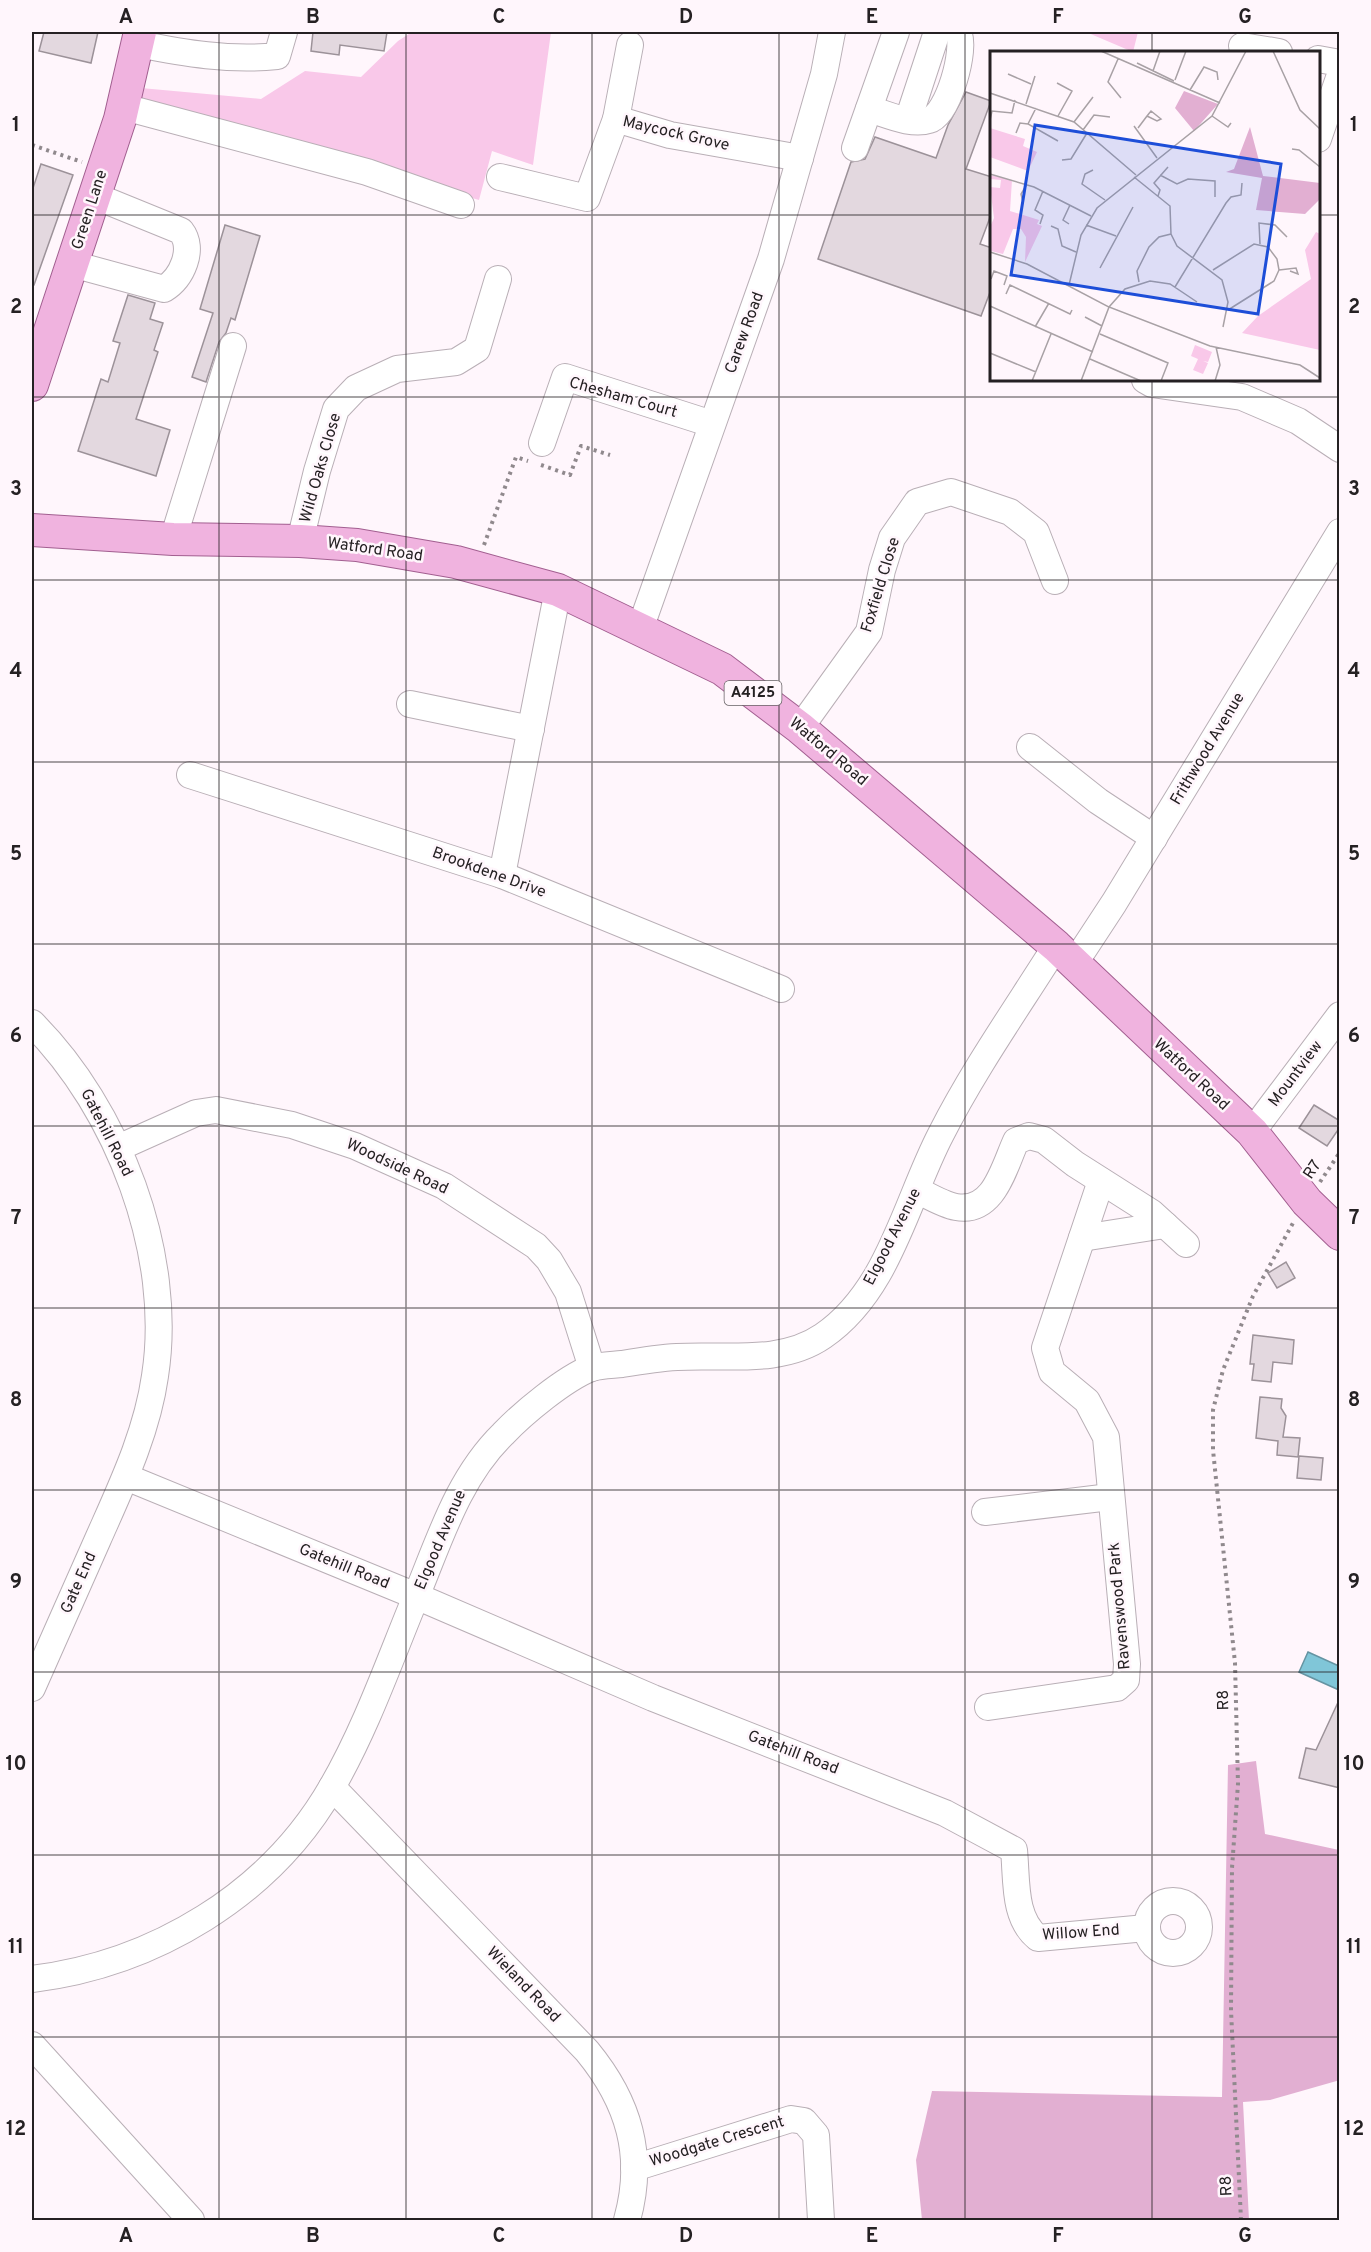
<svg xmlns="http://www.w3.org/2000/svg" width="1371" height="2252" font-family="Overpass,sans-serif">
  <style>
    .green { fill: #f9c8e9 }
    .forest { fill: #e2afd2 }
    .water { fill: #80c6d8; stroke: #6594a2; stroke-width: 1.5 }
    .building { fill: #e3d8df; stroke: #9c9299; stroke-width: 1.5 }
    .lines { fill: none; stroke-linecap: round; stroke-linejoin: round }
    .minor-casing { stroke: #b9afb6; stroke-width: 28 }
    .major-casing { stroke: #a25f90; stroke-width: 34 }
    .path { stroke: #90898d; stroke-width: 4; stroke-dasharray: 3 4.5; stroke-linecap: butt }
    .minor { stroke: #fff; stroke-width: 26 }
    .major { stroke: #f0b3df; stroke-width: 32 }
    .grid { fill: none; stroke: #252123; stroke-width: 1.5; stroke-opacity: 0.55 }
    .labels { text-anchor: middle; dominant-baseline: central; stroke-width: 5; stroke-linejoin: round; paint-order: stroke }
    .shield { fill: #fff6fc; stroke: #666164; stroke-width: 1.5 }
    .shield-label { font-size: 15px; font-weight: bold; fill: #252123 }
    .street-label { font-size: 16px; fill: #252123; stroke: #fff6fc }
    .inset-road { fill: none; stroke: #a8a1a5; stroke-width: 1.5 }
    .view { fill: #1d4ed8; fill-opacity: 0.15; stroke: #1d4ed8; stroke-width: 3 }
    .inset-edge { fill: none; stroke: #252123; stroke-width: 3 }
    .neatline { fill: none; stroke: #252123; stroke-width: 2 }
    .grid-label { font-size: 20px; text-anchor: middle; font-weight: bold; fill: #252123 }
  </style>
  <rect width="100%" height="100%" fill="#fff6fc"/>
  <g class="green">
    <polygon points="412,32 551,32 533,165 492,151 479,200 140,101 141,88 261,99 305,71 361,77 398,41"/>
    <polygon points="1086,32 1138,32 1133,52"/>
  </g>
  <polygon class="forest" points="1256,1761 1265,1834 1339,1850 1340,2080 1270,2100 1243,2102 1249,2220 922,2220 916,2160 932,2091 1222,2097 1228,1765"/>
  <polygon class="water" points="1308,1652 1339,1666 1339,1690 1299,1672"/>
  <g class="building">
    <polygon points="44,32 98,32 91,63 39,51"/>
    <polygon points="313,32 387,32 384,51 340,45 339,55 311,51"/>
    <polygon points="966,92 991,101 966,169 992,177 992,212 980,244 992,248 992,287 981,316 818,259 851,162 865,159 875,137 936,158 948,125"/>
    <polygon points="41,164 73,175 34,285 32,285 32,191"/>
    <polygon points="225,225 260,236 235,320 231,318 226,333 219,342 206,382 192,377 213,313 200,309"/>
    <polygon points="128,295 155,303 150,319 163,323 154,350 158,352 136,419 170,430 156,476 78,451 101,379 108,382 120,343 113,341"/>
    <polygon points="1314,1105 1340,1121 1340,1127 1327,1146 1299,1128"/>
    <polygon points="1286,1262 1295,1278 1277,1288 1268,1273"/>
    <polygon points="1253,1335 1294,1340 1292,1364 1273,1362 1271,1382 1252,1380 1254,1364 1250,1364"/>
    <polygon points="1260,1397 1282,1399 1281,1408 1286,1416 1283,1437 1300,1438 1298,1457 1277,1455 1278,1441 1256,1438"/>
    <polygon points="1299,1456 1323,1458 1321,1480 1297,1478"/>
    <polygon points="1340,1698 1340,1788 1299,1778 1306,1748 1316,1750"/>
  </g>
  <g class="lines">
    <defs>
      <g id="minor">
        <path d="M138,44C184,53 229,61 277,56L284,32"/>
        <polyline points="1242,46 1279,52"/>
        <polyline points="1318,59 1340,63"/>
        <polyline points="124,107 367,172 461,205"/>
        <path d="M869,109C887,114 911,126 929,120C948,115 967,48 958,32"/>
        <polyline points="616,119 630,45"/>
        <polyline points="908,120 937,32"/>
        <polyline points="1318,139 1340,75"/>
        <polyline points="855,148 896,32"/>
        <polyline points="500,177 587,198 616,119 670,135 800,158"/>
        <path d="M72,264L164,289C182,278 195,249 181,231L95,196"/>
        <polyline points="1145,380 1152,384 1242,397 1298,421 1340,449"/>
        <polyline points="542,443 565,377 712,424"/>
        <polyline points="173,539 233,346"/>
        <polyline points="300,541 317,471 336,409 356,388 397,369 456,362 477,349 498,279"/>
        <polyline points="640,629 771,259 824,74 832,32"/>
        <polyline points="410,704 531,729"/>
        <polyline points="800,728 869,632 882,570 892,538 917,502 951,492 1010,512 1036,532 1055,581"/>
        <polyline points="1030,747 1098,801 1154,838"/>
        <polyline points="190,775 502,875 781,989"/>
        <polyline points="502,875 558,590"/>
        <polyline points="1074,964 1114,903 1340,532"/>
        <path d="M32,1023C118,1109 174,1254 155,1376C147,1433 121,1487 98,1539C76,1588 54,1638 32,1688"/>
        <polyline points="1252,1132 1340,1015"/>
        <polyline points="118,1148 196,1113 216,1110 292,1125 355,1146 444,1186 536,1246 549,1260 568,1292 592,1368"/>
        <path d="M917,1190C929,1196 944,1205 956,1207C994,1214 1004,1167 1016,1141L1029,1136L1044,1140L1075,1164L1152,1213L1186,1244"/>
        <polyline points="1082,1238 1165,1225"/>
        <path d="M126,1477L416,1596L653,1698L945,1813L1014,1850C1017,1881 1013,1918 1038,1938L1146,1928"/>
        <polyline points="985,1512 1110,1497"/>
        <polyline points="988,1707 1117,1688 1126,1680 1127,1664 1106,1437 1087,1401 1052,1372 1045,1348 1101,1181"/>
        <path d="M332,1787L587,2051C629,2102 645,2156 627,2220"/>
        <circle cx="1173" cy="1927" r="26"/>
        <path d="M32,1979C154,1964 270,1895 332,1787C366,1728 389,1662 415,1599C439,1542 457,1479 503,1434C523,1413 564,1379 591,1368C600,1365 613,1365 622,1364C640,1361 659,1358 677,1357C725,1354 781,1365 823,1336C889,1291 906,1201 941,1134C974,1069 1017,1008 1056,946"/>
        <polyline points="32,2045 191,2220"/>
        <polyline points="634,2168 791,2119 804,2121 816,2135 821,2220"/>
      </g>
      <g id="major">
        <polyline points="32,385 120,119 140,32"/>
        <polyline points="32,530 173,539 300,541 357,545 456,562 558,590 722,669 800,728 1056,946 1252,1132 1307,1202 1340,1234"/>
      </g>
    </defs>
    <use href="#minor" class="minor-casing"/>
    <use href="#major" class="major-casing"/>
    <g class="path">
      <polyline points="32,145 82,162"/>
      <polyline points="541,465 570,475 581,446 610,455"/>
      <polyline points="484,545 516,457 528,461"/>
      <polyline points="1320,1182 1340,1152"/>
      <polyline points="1241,2220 1231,2010 1232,1868 1238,1784 1235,1663 1213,1450 1213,1410 1223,1370 1253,1296 1293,1223"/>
    </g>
    <use href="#minor" class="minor"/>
    <use href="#major" class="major"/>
  </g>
  <path class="grid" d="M219,32V2220M406,32V2220M592,32V2220M779,32V2220M965,32V2220M1152,32V52M32,215H992M1318,215H1340M1152,380V2220M32,397H1340M32,580H1340M32,762H1340M32,944H1340M32,1126H1340M32,1308H1340M32,1490H1340M32,1672H1340M32,1855H1340M32,2037H1340"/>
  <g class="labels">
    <rect class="shield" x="724.5" y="681" width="57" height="24" rx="4.5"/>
    <g class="shield-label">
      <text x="753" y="693">A4125</text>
    </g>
    <g class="street-label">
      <text transform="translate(676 134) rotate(13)">Maycock Grove</text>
      <text transform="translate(90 210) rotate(-72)">Green Lane</text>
      <text transform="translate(745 333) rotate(-70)">Carew Road</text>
      <text transform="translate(623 398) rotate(16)">Chesham Court</text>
      <text transform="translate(321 468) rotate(-74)">Wild Oaks Close</text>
      <text transform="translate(375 550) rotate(8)">Watford Road</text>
      <text transform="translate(881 585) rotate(-73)">Foxfield Close</text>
      <text transform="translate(1208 749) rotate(-59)">Frithwood Avenue</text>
      <text transform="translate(828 752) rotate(40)">Watford Road</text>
      <text transform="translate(489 873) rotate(20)">Brookdene Drive</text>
      <text transform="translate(1296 1074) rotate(-53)">Mountview</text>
      <text transform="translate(1191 1075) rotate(43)">Watford Road</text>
      <text transform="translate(106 1133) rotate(63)">Gatehill Road</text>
      <text transform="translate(397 1167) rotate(25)">Woodside Road</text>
      <text transform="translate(1313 1170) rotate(-56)">R7</text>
      <text transform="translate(893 1237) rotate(-63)">Elgood Avenue</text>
      <text transform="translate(441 1540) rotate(-67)">Elgood Avenue</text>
      <text transform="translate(344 1567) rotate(22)">Gatehill Road</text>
      <text transform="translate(79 1583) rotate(-66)">Gate End</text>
      <text transform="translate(1120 1606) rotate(-95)">Ravenswood Park</text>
      <text transform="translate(1224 1700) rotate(-91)">R8</text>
      <text transform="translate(793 1753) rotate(21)">Gatehill Road</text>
      <text transform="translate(1081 1933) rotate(-4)">Willow End</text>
      <text transform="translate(523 1985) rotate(46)">Wieland Road</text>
      <text transform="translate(717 2142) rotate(-17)">Woodgate Crescent</text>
      <text transform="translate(1227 2186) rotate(-93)">R8</text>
    </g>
  </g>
  <g transform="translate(990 51)">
    <rect width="330" height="330" fill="#fff6fc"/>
    <path d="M0,77L35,88L33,95L47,101L38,120L0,106ZM0,124L22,129L20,160L49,169L47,173L52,175L35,211L36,186L31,178H23L13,203L1,200L0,176L4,167L0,136L10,137L11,129L0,128ZM326,181L330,183V299L252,282L268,265L321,228L315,199ZM205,294L222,301L218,311L213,310L218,312L213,323L203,319L208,308L201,305Z" fill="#f9c8e9"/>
    <path d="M194,40L228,53L204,80L185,57ZM260,76L273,125L330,132V148L315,163L266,159L272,127L236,121L244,118Z" fill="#e2afd2"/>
    <path class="inset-road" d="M111,0L230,52M283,0L310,59L330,78M128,8L118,31L131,47M147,12L184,30M163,20L170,0M18,23L41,33M185,29L196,0M67,32L82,40L68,65M200,39L214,16L227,21L228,29M0,42L84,71L146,124M36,53L45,25M46,57L38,73L68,90M222,65L238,76L241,72M0,69L2,60L22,62L25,49M84,71L103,46M144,75L167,107M148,77L157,65L161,60L171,68L167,70L157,65M93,79L104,64L120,66M26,82L30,72L38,73M302,98L309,99L330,116M72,109L81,108L97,82M103,119L95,123L92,133L115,149M0,123L44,136L101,165M170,124L187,133L198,128L225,130V146M144,126L180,155L181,183L187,195L232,229L238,251L233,276M168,145L170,139L164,132L178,116M33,151L31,143L37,133M50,173L53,164L45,159L53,140M79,173L73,169L80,154M96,174L126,185M61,175L68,178L72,195L86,201M270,193L269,172L285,174L297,186M0,201L37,213L119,256L91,330M110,217L143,156M223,219L264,193L278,196L287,208L289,219L284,230L238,259M289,219L306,217L308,223L300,220M1,228L4,220L17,225L14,234M149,231L147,220L159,196L169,186L181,183M79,234L91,184L107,157L222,65L256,0M185,236L236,152L241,146L251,144L252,132M16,243L20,234L80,263L82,259M207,251L180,233L160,230L135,238L119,256L220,295L310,314L330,327M0,255L103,301M95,266L112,275M45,276L59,252M110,283L178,312L171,330M0,302L46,321M100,308L151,330M42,330L61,283M225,330L230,314L226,296"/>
    <path class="view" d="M45,74L291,113L268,263L21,224Z"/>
    <rect width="330" height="330" class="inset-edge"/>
  </g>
  <rect width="1371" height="2252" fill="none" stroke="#fff6fc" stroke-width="66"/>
  <rect x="33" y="33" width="1305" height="2186" class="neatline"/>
  <g class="grid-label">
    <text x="126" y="23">A</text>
    <text x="313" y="23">B</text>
    <text x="499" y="23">C</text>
    <text x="686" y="23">D</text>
    <text x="872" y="23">E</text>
    <text x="1058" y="23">F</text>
    <text x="1245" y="23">G</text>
    <text x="16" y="131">1</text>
    <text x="1354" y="131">1</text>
    <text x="16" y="313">2</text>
    <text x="1354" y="313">2</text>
    <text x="16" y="495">3</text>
    <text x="1354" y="495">3</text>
    <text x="16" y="677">4</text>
    <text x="1354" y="677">4</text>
    <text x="16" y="860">5</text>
    <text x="1354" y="860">5</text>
    <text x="16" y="1042">6</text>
    <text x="1354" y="1042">6</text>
    <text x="16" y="1224">7</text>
    <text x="1354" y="1224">7</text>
    <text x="16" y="1406">8</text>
    <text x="1354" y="1406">8</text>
    <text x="16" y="1588">9</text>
    <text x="1354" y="1588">9</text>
    <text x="16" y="1770">10</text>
    <text x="1354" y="1770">10</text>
    <text x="16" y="1953">11</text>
    <text x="1354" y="1953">11</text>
    <text x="16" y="2135">12</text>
    <text x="1354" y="2135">12</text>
    <text x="126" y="2242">A</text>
    <text x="313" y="2242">B</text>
    <text x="499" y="2242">C</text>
    <text x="686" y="2242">D</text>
    <text x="872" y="2242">E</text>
    <text x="1058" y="2242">F</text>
    <text x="1245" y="2242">G</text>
  </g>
</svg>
